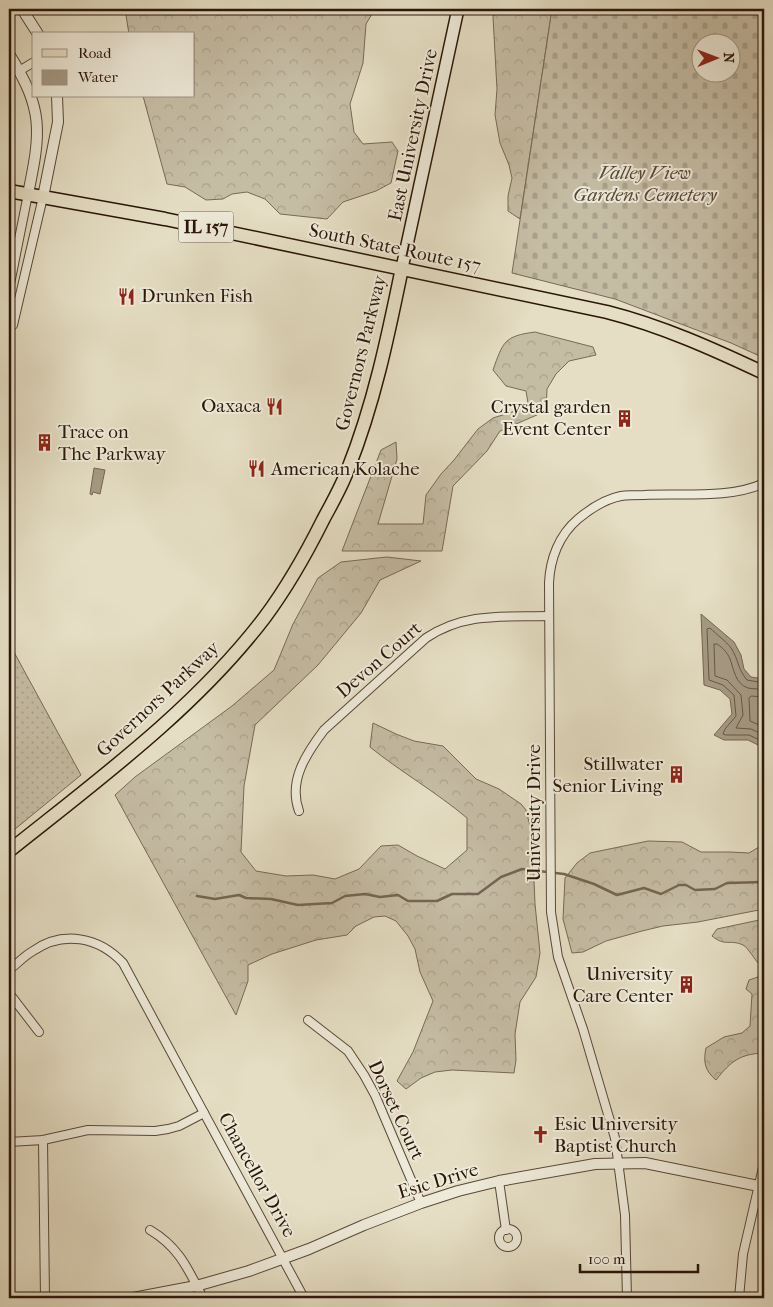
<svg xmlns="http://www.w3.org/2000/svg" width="773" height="1307" font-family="'IM FELL French Canon',serif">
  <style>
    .grass { fill: url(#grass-dots); stroke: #786956 }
    .forest { fill: url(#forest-crowns); stroke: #786956 }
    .cemetery { fill: url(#cemetery-stones); stroke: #786956; fill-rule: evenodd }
    .water { fill: #a59a84; stroke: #746553 }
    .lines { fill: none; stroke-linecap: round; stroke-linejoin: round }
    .shore { stroke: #685846; stroke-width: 1 }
    .stream { stroke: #746553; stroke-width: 2.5 }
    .minor-casing { stroke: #594838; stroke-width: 10 }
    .tertiary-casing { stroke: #594838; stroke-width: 12 }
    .secondary-casing { stroke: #2a1609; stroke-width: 14 }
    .primary-casing { stroke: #2a1609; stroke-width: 15 }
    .minor { stroke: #eeead9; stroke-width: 8 }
    .tertiary { stroke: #eeead9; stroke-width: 10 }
    .secondary { stroke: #eeead9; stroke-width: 11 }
    .primary { stroke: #e5dec4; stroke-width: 12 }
    .labels { text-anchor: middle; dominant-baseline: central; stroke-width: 4; stroke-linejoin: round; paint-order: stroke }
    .shield { fill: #eeead9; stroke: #655647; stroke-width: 1 }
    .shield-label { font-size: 18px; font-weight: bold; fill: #2a1609 }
    .street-label { font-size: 19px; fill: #2a1609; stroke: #eeead9 }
    .park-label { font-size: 19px; font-style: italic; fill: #584838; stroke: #eeead9 }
    .poi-label { font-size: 19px; fill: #2a1609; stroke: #eeead9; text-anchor: start }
  </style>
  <defs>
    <pattern id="grass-dots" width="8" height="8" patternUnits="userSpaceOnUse" patternTransform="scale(1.25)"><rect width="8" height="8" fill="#c5bca4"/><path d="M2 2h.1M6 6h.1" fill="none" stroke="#a9a18c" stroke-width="1.8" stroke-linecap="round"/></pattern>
    <pattern id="forest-crowns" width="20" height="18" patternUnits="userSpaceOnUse" patternTransform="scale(1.25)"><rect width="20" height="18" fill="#c5bca4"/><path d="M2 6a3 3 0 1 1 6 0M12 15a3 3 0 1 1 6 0" fill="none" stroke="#a9a18c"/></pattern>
    <pattern id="cemetery-stones" width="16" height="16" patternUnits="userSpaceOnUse" patternTransform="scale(1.25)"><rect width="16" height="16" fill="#c5bca4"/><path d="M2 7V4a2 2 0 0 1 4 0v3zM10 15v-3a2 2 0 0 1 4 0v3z" fill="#a9a18c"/></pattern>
  </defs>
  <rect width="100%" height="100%" fill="#e5dec4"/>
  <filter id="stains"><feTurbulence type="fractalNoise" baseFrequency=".004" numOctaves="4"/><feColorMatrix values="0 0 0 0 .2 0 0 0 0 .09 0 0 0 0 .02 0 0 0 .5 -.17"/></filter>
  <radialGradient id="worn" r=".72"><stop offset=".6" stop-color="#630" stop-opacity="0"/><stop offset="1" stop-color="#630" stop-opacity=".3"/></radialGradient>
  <polygon class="grass" points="9,643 81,775 9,834"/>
  <g class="forest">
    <polygon points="125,9 375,9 366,24 363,63 350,104 354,132 363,144 392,142 398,151 391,183 376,191 343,202 327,219 280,214 265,199 247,192 232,194 223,199 206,200 185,187 167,184 143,96 194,96 194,34 129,34"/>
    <polygon points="495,9 552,9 520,219 508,211 508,196 512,178 509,165 500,143 495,115 497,89 493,17"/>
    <path d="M535,332L593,347L596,355L569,361L556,374L547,389L546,411L500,431L487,451L453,486L442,551H342L381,450L396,442L397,459L378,524H423L426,495L441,474L454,460L478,429L493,418L512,412L528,403L526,391L506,386L493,370C503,342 504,336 535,332Z"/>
    <path d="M387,557L421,561L380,580L361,613L318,665L255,725L244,786L241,852L256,871L286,876L313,875L335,879L359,869L381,846L398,845L417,856L445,869L467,850V818C436,792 401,772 370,747L373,723L396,734L414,741L443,746L476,779L499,789L521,804L526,810L532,834L535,904L540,953L536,977L520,1002L515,1034L516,1060L514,1073L452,1070L435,1072L421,1078L406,1089L397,1081L413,1052L433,1001L420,972L415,949L408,936L396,921L385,916L374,917L356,926L347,935L316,940L272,954L248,965V981L236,1015L115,795L135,777L232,706L274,670L293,624L318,578L341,562Z"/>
    <polygon points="648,841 682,842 701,852 730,852 749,853 764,844 764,909 698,922 663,926 642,931 606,941 583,952 572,953 563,919 565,878 577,863 590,853"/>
    <path d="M764,919V1053C740,1054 731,1061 716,1080C705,1071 703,1062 706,1048L724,1037L742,1033L750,1026L752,994L746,989L749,980L758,977L761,966C755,961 748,947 743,945C730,939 725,947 712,936L717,929Z"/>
  </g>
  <path class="cemetery" d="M552,9H764V358L731,343L615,299L512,273ZM700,42H730V72H700Z"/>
  <g class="water">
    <polygon points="94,468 105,470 100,494 93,492 92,495 90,494"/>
    <polygon points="701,614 734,642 741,655 744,669 751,677 764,679 764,748 748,740 724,740 714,735 732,714 730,699 720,690 704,685"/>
  </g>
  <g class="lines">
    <g class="shore">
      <path d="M764,683L747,680C737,668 739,660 731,648C726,641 717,635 710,628L707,629L709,680L723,685L734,695L736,716L725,729L723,734L726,735H749L764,742"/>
      <path d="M764,689C759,689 753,689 748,688C735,684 734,669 730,659C727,652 723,648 717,644H714L715,676L727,680L741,695L743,715L736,728L751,729L764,735"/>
      <polyline points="764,697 751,696 749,698 750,721 764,727"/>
    </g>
    <polyline class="stream" points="197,896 215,899 239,895 246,898 271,899 298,905 332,903 345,896 365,894 380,897 398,895 408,901 437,901 452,894 478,894 501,877 522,869 564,874 594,884 617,895 644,888 661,894 679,885 686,885 695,890 715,889 727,883 764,882"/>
    <defs>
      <g id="minor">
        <polyline points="19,71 34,62"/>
        <polyline points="9,289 28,194"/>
        <polyline points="13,325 43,197"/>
        <path d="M299,811C288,781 306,754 324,730L426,638C465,612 504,617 549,616"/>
        <path d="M9,970C17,964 24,956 33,951C63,930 99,937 123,963L304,1298"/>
        <polyline points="9,993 39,1032"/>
        <polyline points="308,1020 348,1051 364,1075 375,1095 421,1203"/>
        <polyline points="43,1140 45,1298"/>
        <polyline points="9,1142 43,1140 88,1130 155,1131 168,1129 179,1126 204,1113"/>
        <polyline points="499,1181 506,1230"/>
        <circle cx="508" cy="1238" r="9"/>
        <path d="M150,1230C179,1247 188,1269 203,1298"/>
        <path d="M627,1298L625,1215L615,1138L583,1029L558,957L551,912L549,583C550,559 559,535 578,519C590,509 605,499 621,496C628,495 637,495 644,495C681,493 731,499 764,483"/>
        <polyline points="739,1298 743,1254 764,1163"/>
      </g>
      <g id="tertiary">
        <polyline points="22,9 38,34"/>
        <path d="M9,54C44,110 41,131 28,194"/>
        <polyline points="43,197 58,122 57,96"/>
        <polyline points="133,1298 196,1286 249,1271 309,1249 364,1225 421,1203 458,1191 499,1181 595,1164 645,1163 764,1187"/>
      </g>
      <polyline id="secondary" points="402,268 458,9"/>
      <g id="primary">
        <path d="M9,191L165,219L607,312C662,326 713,349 764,373"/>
        <path d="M9,851C98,780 196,708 265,617C288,586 306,554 323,520C332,503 342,486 348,469C374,404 388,336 402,268"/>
      </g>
    </defs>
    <use href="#minor" class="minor-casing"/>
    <use href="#tertiary" class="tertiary-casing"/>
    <use href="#secondary" class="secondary-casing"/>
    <use href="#primary" class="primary-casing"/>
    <use href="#minor" class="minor"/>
    <use href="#tertiary" class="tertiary"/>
    <use href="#secondary" class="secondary"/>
    <use href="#primary" class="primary"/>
  </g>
  <defs>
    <symbol id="restaurant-bare" viewBox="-9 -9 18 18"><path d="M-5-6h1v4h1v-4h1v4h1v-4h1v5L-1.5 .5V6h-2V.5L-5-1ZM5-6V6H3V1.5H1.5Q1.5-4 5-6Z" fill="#8f2418" stroke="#eeead9" stroke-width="2.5" paint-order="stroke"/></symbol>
    <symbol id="building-bare" viewBox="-9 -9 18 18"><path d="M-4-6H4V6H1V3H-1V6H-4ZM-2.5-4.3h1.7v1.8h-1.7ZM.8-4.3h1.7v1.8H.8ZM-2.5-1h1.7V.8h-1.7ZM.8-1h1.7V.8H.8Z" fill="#8f2418" stroke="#eeead9" stroke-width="2.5" paint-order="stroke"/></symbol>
    <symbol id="church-bare" viewBox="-9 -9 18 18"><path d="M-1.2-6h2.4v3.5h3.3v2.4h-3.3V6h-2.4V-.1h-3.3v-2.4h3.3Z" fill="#8f2418" stroke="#eeead9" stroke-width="2.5" paint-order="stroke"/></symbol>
  </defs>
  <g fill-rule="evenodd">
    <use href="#restaurant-bare" x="114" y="284" width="25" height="25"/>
    <use href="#restaurant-bare" x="262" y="394" width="25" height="25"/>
    <use href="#building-bare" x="612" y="406" width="25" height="25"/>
    <use href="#building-bare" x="32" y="430" width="25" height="25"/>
    <use href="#restaurant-bare" x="244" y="456" width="25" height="25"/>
    <use href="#building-bare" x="664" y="762" width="25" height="25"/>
    <use href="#building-bare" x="674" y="972" width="25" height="25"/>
    <use href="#church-bare" x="528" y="1122" width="25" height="25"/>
  </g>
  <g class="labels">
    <rect class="shield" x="178.5" y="211.5" width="55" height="31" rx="4"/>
    <g class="shield-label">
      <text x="206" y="227">IL 157</text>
    </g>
    <g class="street-label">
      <text transform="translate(413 135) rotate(-78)">East University Drive</text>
      <text transform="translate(395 248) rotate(12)">South State Route 157</text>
      <text transform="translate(361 353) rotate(-76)">Governors Parkway</text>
      <text transform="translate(379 660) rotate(-41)">Devon Court</text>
      <text transform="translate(158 699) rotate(-43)">Governors Parkway</text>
      <text transform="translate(534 813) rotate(-90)">University Drive</text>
      <text transform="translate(396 1110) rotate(65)">Dorset Court</text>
      <text transform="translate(257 1175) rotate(61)">Chancellor Drive</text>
      <text transform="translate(438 1181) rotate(-17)">Esic Drive</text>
    </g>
    <g class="park-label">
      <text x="645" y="173">Valley View<tspan x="645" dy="22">Gardens Cemetery</tspan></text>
    </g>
    <g class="poi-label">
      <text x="141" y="296">Drunken Fish</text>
      <text x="261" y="406" text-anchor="end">Oaxaca</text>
      <text x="611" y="407" text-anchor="end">Crystal garden<tspan x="611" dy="22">Event Center</tspan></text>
      <text x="58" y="432">Trace on<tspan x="58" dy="22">The Parkway</tspan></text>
      <text x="271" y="469">American Kolache</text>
      <text x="663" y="764" text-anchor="end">Stillwater<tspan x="663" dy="22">Senior Living</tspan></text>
      <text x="673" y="974" text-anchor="end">University<tspan x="673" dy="22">Care Center</tspan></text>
      <text x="554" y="1124">Esic University<tspan x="554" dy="22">Baptist Church</tspan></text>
    </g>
  </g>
  <rect width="773" height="1307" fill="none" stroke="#e5dec4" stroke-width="30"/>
  <rect x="10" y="10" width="753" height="1287" fill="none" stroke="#2a1609" stroke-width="2.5"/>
  <rect x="15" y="15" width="743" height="1277" fill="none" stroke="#2a1609"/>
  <rect x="32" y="32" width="162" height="65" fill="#eeead9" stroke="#a09586"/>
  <rect x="42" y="49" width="25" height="8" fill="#e5dec4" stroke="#a09586"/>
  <text x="78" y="58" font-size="15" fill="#2a1609">Road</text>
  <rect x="42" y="70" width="25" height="15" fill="#a59a84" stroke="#a09586"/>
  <text x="78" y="82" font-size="15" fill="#2a1609">Water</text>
  <g transform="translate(716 58) rotate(89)"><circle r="24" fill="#eeead9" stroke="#a09586"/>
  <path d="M0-4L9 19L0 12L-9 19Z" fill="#8f2418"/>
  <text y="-8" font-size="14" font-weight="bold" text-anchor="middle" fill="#2a1609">N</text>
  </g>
  <path d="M580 1264v8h118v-8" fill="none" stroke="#2a1609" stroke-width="2.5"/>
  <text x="588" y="1264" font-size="15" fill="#2a1609" stroke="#eeead9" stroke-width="4" paint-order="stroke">100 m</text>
  <rect width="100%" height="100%" filter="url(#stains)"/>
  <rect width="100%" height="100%" fill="url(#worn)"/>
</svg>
